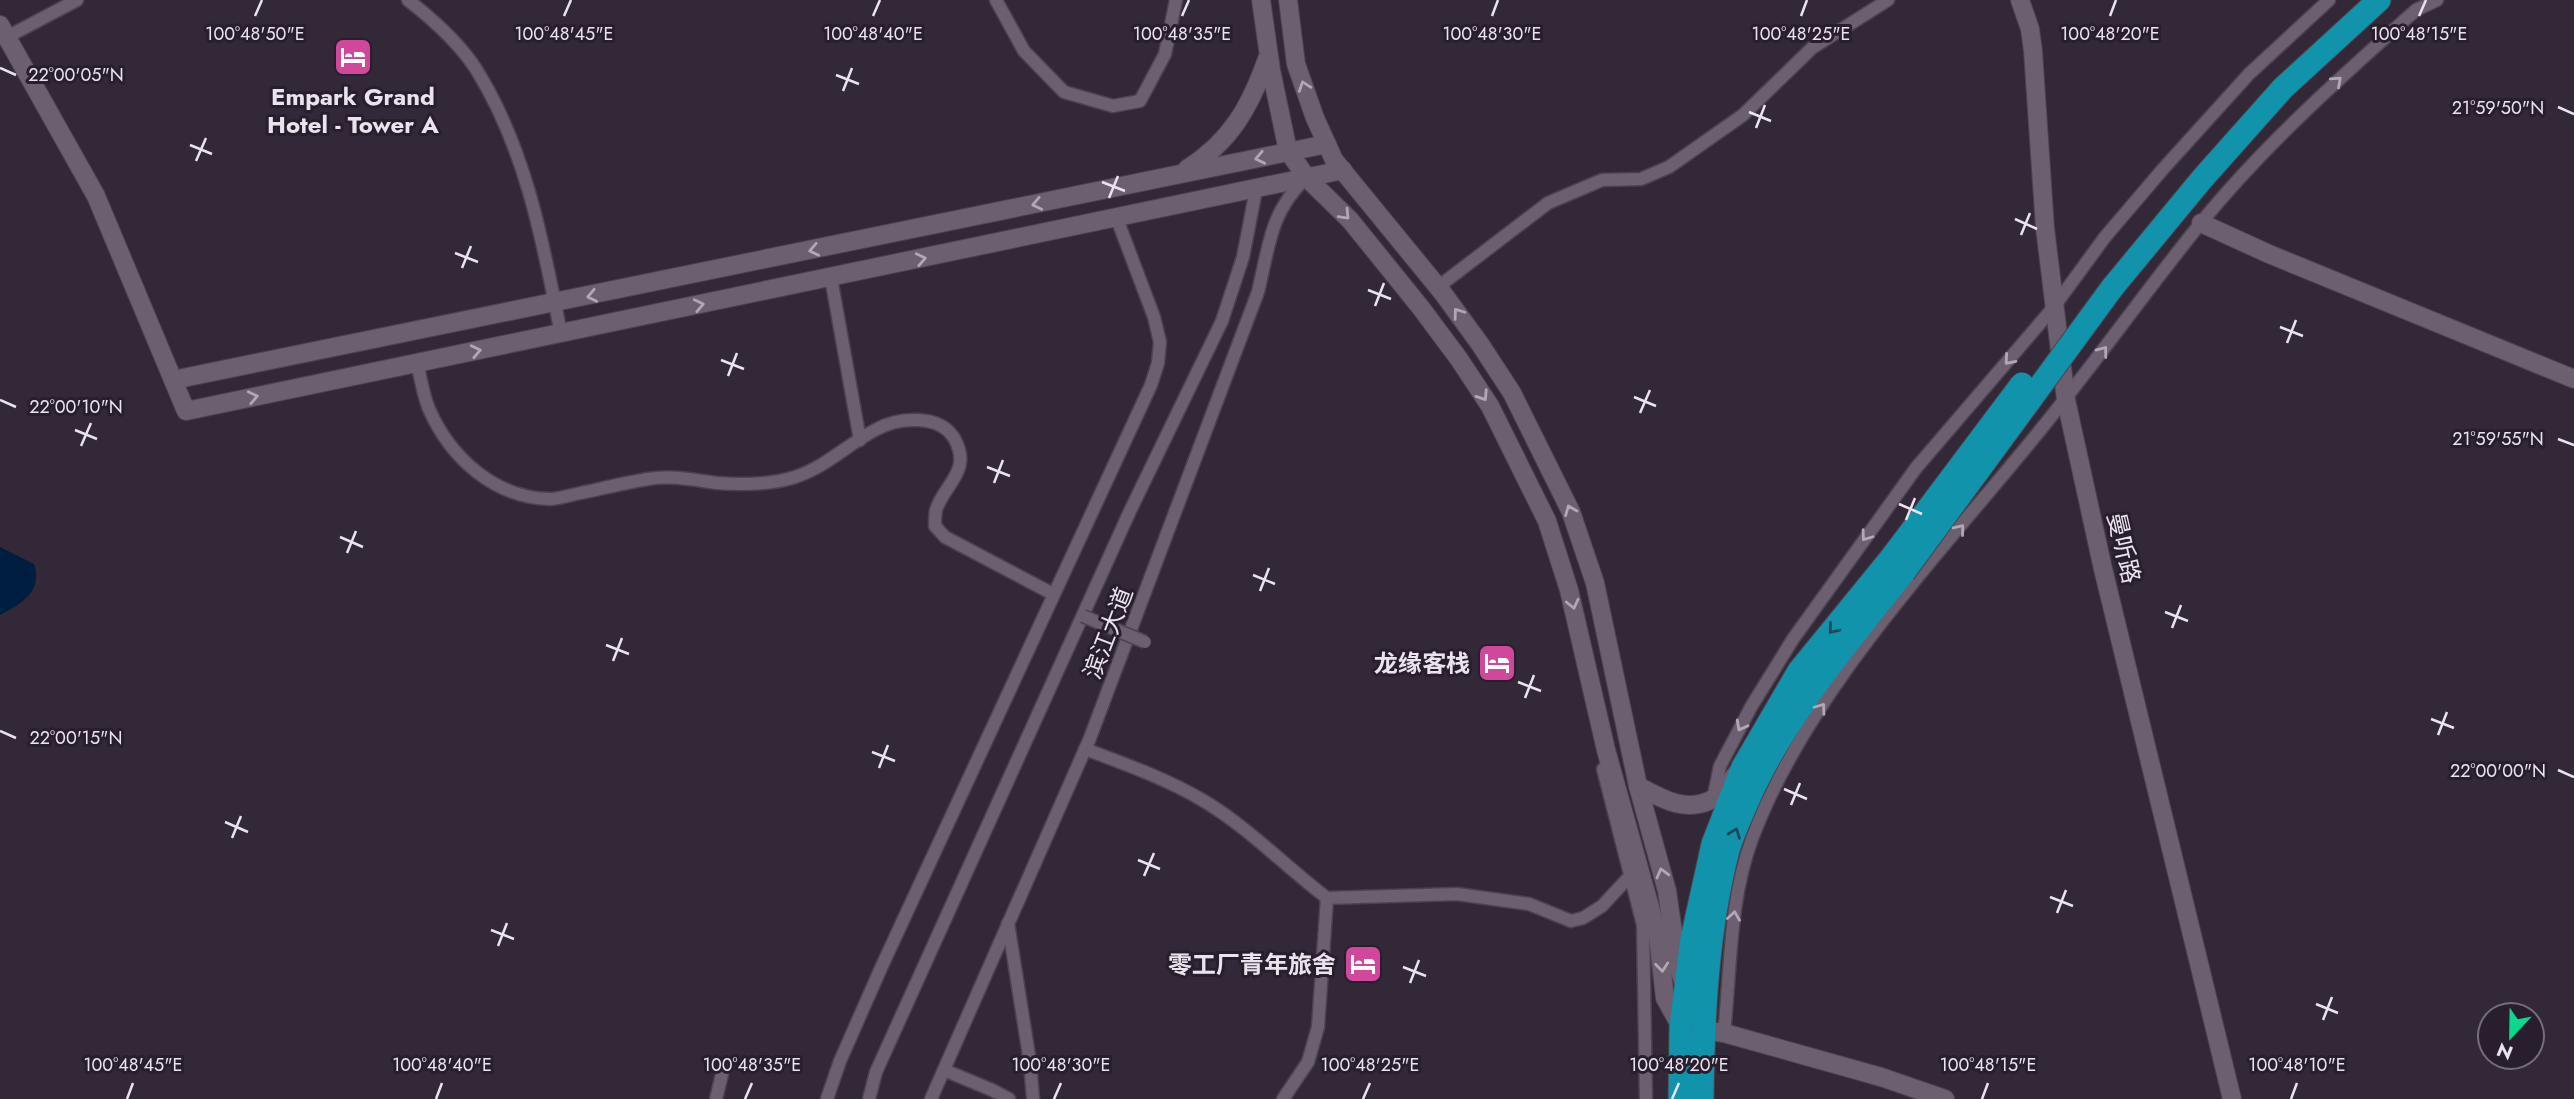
<svg xmlns="http://www.w3.org/2000/svg" width="2574" height="1099" font-family="Jost,'Noto Sans SC',sans-serif">
  <style>
    .water { fill: #001e3f }
    .lines { fill: none; stroke-linecap: round; stroke-linejoin: round }
    .street-casing { stroke: #4c4350; stroke-width: 15 }
    .secondary-casing { stroke: #4c4350; stroke-width: 20 }
    .highway-casing { stroke: #4c4350; stroke-width: 25 }
    .street { stroke: #6b5f70; stroke-width: 12 }
    .secondary { stroke: #6b5f70; stroke-width: 18 }
    .highway { stroke: #1293ac; stroke-width: 23 }
    .street-bridge-casing { stroke: #4c4350; stroke-width: 15; stroke-linecap: butt }
    .highway-bridge-casing { stroke: #4c4350; stroke-width: 25; stroke-linecap: butt }
    .street-bridge { stroke: #6b5f70; stroke-width: 12 }
    .highway-bridge { stroke: #1293ac; stroke-width: 23 }
    .oneway { stroke: #b1a8b5 }
    .oneway2 { stroke: #214759 }
    .ticks { fill: none; stroke: #eae3ed; stroke-width: 2.5 }
    .labels { text-anchor: middle; dominant-baseline: central; stroke-width: 6; stroke-linejoin: round; paint-order: stroke }
    .poi-label { font-size: 24px; font-weight: bold; fill: #eae3ed; stroke: #291e2d; text-anchor: end }
    .street-label { font-size: 24px; fill: #eae3ed; stroke: #291e2d }
    .ticks-label { font-size: 18px; text-anchor: middle; fill: #eae3ed; stroke: #291e2d; stroke-width: 6; stroke-linejoin: round; paint-order: stroke }
  </style>
  <rect width="100%" height="100%" fill="#332837"/>
  <path class="water" d="M0,547L34,564C43,592 22,603 0,615Z"/>
  <g class="lines">
    <defs>
      <g id="street">
        <path d="M408,0C431,18 460,44 476,69C526,149 543,242 561,334"/>
        <polyline points="996,0 1024,51 1064,92 1113,106 1140,101 1165,54 1176,0"/>
        <polyline points="7,37 77,0"/>
        <polyline points="831,278 860,440"/>
        <polyline points="1438,287 1548,203 1602,180 1641,179 1669,167 1743,115 1812,48 1888,0"/>
        <path d="M417,363C421,378 423,395 429,409C450,457 494,498 550,499C558,499 567,496 576,494C600,489 624,483 648,479C671,475 694,480 717,483C743,485 770,485 795,477C826,467 849,443 877,429C899,417 939,414 954,438C973,471 944,484 936,510C935,515 935,521 935,526L945,537L1053,594"/>
        <path d="M1085,749C1125,764 1167,779 1204,801C1249,828 1286,867 1327,898L1457,894L1529,904L1571,921L1583,918L1602,906L1629,877"/>
        <polyline points="1603,769 1643,925 1646,1099"/>
        <polyline points="1713,799 1720,766 1751,707 1793,639 1916,468 2053,308 2105,237 2163,169 2249,74 2329,0"/>
        <polyline points="1008,923 1030,1062 1033,1099"/>
        <path d="M1724,1033C1731,968 1729,901 1752,839C1805,696 1932,562 2028,445C2088,373 2141,297 2200,224C2264,145 2340,78 2416,10L2437,0"/>
        <polyline points="944,1070 992,1090 1009,1099"/>
        <polyline points="716,1099 724,1066"/>
        <polyline points="827,1099 840,1061 881,968 1151,385 1158,363 1160,342 1154,317 1117,219"/>
        <polyline points="869,1099 876,1072 1130,511 1222,321 1243,257 1256,190"/>
        <path d="M931,1099L1090,738L1258,292C1269,247 1270,212 1305,179"/>
        <polyline points="1283,1099 1308,1062 1318,1027 1327,898"/>
      </g>
      <g id="secondary">
        <polyline points="1261,0 1271,70 1288,151 1307,178 1350,220 1421,308 1459,359 1490,406 1547,521 1569,590 1606,750 1658,936 1665,998 1681,1027 1724,1033 1881,1077 1945,1099"/>
        <polyline points="1288,0 1296,64 1315,118 1334,160 1442,292 1480,344 1512,393 1571,512 1595,583 1638,786 1667,891 1678,967 1685,986"/>
        <polyline points="2020,0 2030,29 2033,51 2045,228 2066,400 2103,569 2232,1099"/>
        <polyline points="0,25 96,196 186,411 1343,170"/>
        <path d="M1187,169C1231,141 1250,107 1267,59"/>
        <polyline points="2201,223 2269,254 2574,379"/>
        <polyline points="173,380 1327,144"/>
        <path d="M1638,786C1661,798 1684,813 1711,800C1721,795 1730,781 1738,772"/>
      </g>
      <g id="highway">
        <polyline points="2112,288 2202,179 2283,88 2379,0"/>
        <polyline points="1680,1099 1681,1027 1692,939 1713,844 1743,767 1799,671 1892,557"/>
        <path d="M1702,1099C1703,1016 1707,931 1728,850C1734,830 1744,810 1752,791C1790,710 1849,642 1904,572"/>
      </g>
    </defs>
    <use href="#street" class="street-casing"/>
    <use href="#secondary" class="secondary-casing"/>
    <use href="#highway" class="highway-casing"/>
    <use href="#street" class="street"/>
    <use href="#secondary" class="secondary"/>
    <use href="#highway" class="highway"/>
    <defs>
      <polyline id="street-bridge" points="1083,616 1145,642"/>
      <g id="highway-bridge">
        <polyline points="1892,557 2022,384"/>
        <polyline points="1904,572 2112,288"/>
      </g>
    </defs>
    <use href="#street-bridge" class="street-bridge-casing"/>
    <use href="#highway-bridge" class="highway-bridge-casing"/>
    <use href="#street-bridge" class="street-bridge"/>
    <use href="#highway-bridge" class="highway-bridge"/>
  </g>
  <defs><path id="oneway-chevron" d="M-2-3.5L2.5 0L-2 3.5" fill="none" stroke-width="1.6" stroke-linecap="round" stroke-linejoin="round" transform="scale(1.75)"/></defs>
  <g class="oneway">
    <use href="#oneway-chevron" transform="translate(2337 81) rotate(-42)"/>
    <use href="#oneway-chevron" transform="translate(1304 86) rotate(-109)"/>
    <use href="#oneway-chevron" transform="translate(1260 158) rotate(168)"/>
    <use href="#oneway-chevron" transform="translate(1037 204) rotate(168)"/>
    <use href="#oneway-chevron" transform="translate(1345 215) rotate(46)"/>
    <use href="#oneway-chevron" transform="translate(814 250) rotate(168)"/>
    <use href="#oneway-chevron" transform="translate(921 259) rotate(-12)"/>
    <use href="#oneway-chevron" transform="translate(592 296) rotate(168)"/>
    <use href="#oneway-chevron" transform="translate(699 305) rotate(-12)"/>
    <use href="#oneway-chevron" transform="translate(1458 313) rotate(-126)"/>
    <use href="#oneway-chevron" transform="translate(476 351) rotate(-12)"/>
    <use href="#oneway-chevron" transform="translate(2103 351) rotate(-53)"/>
    <use href="#oneway-chevron" transform="translate(2009 360) rotate(131)"/>
    <use href="#oneway-chevron" transform="translate(1483 396) rotate(57)"/>
    <use href="#oneway-chevron" transform="translate(253 397) rotate(-12)"/>
    <use href="#oneway-chevron" transform="translate(1570 510) rotate(-112)"/>
    <use href="#oneway-chevron" transform="translate(1960 529) rotate(-51)"/>
    <use href="#oneway-chevron" transform="translate(1866 536) rotate(126)"/>
    <use href="#oneway-chevron" transform="translate(1573 604) rotate(77)"/>
    <use href="#oneway-chevron" transform="translate(1821 708) rotate(-54)"/>
    <use href="#oneway-chevron" transform="translate(1741 726) rotate(118)"/>
    <use href="#oneway-chevron" transform="translate(1662 873) rotate(-105)"/>
    <use href="#oneway-chevron" transform="translate(1734 916) rotate(-82)"/>
    <use href="#oneway-chevron" transform="translate(1662 967) rotate(84)"/>
  </g>
  <g class="oneway2">
    <use href="#oneway-chevron" transform="translate(1833 629) rotate(129)"/>
    <use href="#oneway-chevron" transform="translate(1735 833) rotate(-69)"/>
  </g>
  <path class="ticks" d="M255,16L262,0M564,16L571,0M873,16L880,0M1182,16L1189,0M1492,16L1498,0M1801,16L1807,0M2110,16L2116,0M2419,16L2426,0M0,68L16,75M836,75L859,84M843,91L852,68M2558,107L2574,114M1749,112L1771,121M1756,128L1765,105M190,145L212,154M196,161L206,138M1102,182L1125,191M1109,198L1118,176M2015,219L2037,229M2021,235L2030,213M455,253L478,262M462,268L471,246M1368,290L1391,299M1375,306L1384,283M2280,327L2303,336M2287,343L2296,320M721,360L744,369M728,376L737,353M1634,397L1656,406M0,400L16,407M1640,413L1650,390M75,430L97,439M2558,439L2574,445M81,446L91,423M987,467L1010,476M994,483L1003,460M1899,504L1922,514M1906,520L1915,498M340,537L363,547M347,553L356,531M1253,575L1275,584M1260,591L1269,568M2165,612L2188,621M2172,628L2181,605M606,645L629,654M613,661L622,638M1518,682L1541,691M1525,698L1534,675M2431,719L2454,728M0,731L16,738M2438,735L2447,712M872,752L895,761M879,768L888,745M2558,770L2574,777M1784,789L1807,799M1791,805L1800,783M225,822L248,832M232,838L241,816M1138,860L1160,869M1144,876L1154,853M2050,897L2073,906M2057,913L2066,890M491,930L514,939M498,946L507,923M1403,967L1426,976M1410,983L1419,960M2316,1004L2338,1013M2323,1020L2332,997M127,1099L133,1083M436,1099L442,1083M745,1099L752,1083M1054,1099L1061,1083M1363,1099L1370,1083M1672,1099L1679,1083M1982,1099L1988,1083M2291,1099L2297,1083"/>
  <defs>
    <symbol id="hotel-square" viewBox="-11 -11 22 22"><rect x="-9" y="-9" width="18" height="18" rx="4" fill="#d1479c" stroke="#291e2d"/><path d="M-6-4.5h1.5V1H6V5H4.5V3h-9V5H-6ZM-4 0a1.8 1.8 0 1 1 3.6 0ZM.5 0V-2.5h3Q6-2.5 6 0Z" fill="#fff"/></symbol>
  </defs>
  <g fill-rule="evenodd">
    <use href="#hotel-square" x="331" y="35" width="44" height="44"/>
    <use href="#hotel-square" x="1475" y="641" width="44" height="44"/>
    <use href="#hotel-square" x="1341" y="942" width="44" height="44"/>
  </g>
  <g class="labels">
    <g class="poi-label">
      <text x="353" y="96" text-anchor="middle">Empark Grand<tspan x="353" dy="28">Hotel - Tower A</tspan></text>
      <text x="1470" y="663">龙缘客栈</text>
      <text x="1336" y="964">零工厂青年旅舍</text>
    </g>
    <g class="street-label">
      <text transform="translate(2124 548) rotate(77)">曼听路</text>
      <text transform="translate(1108 633) rotate(-69)">滨江大道</text>
    </g>
  </g>
  <g class="ticks-label">
    <text x="255" y="40">100°48'50"E</text>
    <text x="564" y="40">100°48'45"E</text>
    <text x="873" y="40">100°48'40"E</text>
    <text x="1182" y="40">100°48'35"E</text>
    <text x="1492" y="40">100°48'30"E</text>
    <text x="1801" y="40">100°48'25"E</text>
    <text x="2110" y="40">100°48'20"E</text>
    <text x="2419" y="40">100°48'15"E</text>
    <text x="76" y="81">22°00'05"N</text>
    <text x="2498" y="114">21°59'50"N</text>
    <text x="76" y="413">22°00'10"N</text>
    <text x="2498" y="445">21°59'55"N</text>
    <text x="76" y="744">22°00'15"N</text>
    <text x="2498" y="777">22°00'00"N</text>
    <text x="133" y="1071">100°48'45"E</text>
    <text x="442" y="1071">100°48'40"E</text>
    <text x="752" y="1071">100°48'35"E</text>
    <text x="1061" y="1071">100°48'30"E</text>
    <text x="1370" y="1071">100°48'25"E</text>
    <text x="1679" y="1071">100°48'20"E</text>
    <text x="1988" y="1071">100°48'15"E</text>
    <text x="2297" y="1071">100°48'10"E</text>
  </g>
  <g transform="translate(2511 1036) rotate(202)"><circle r="33" fill="#291e2d" stroke="#766d7a" stroke-width="2"/>
  <path d="M0-5L12 26L0 18L-12 26Z" fill="#0ad98b"/>
  <text y="-10" font-size="19" font-weight="bold" text-anchor="middle" fill="#eae3ed">N</text>
  </g>
</svg>
